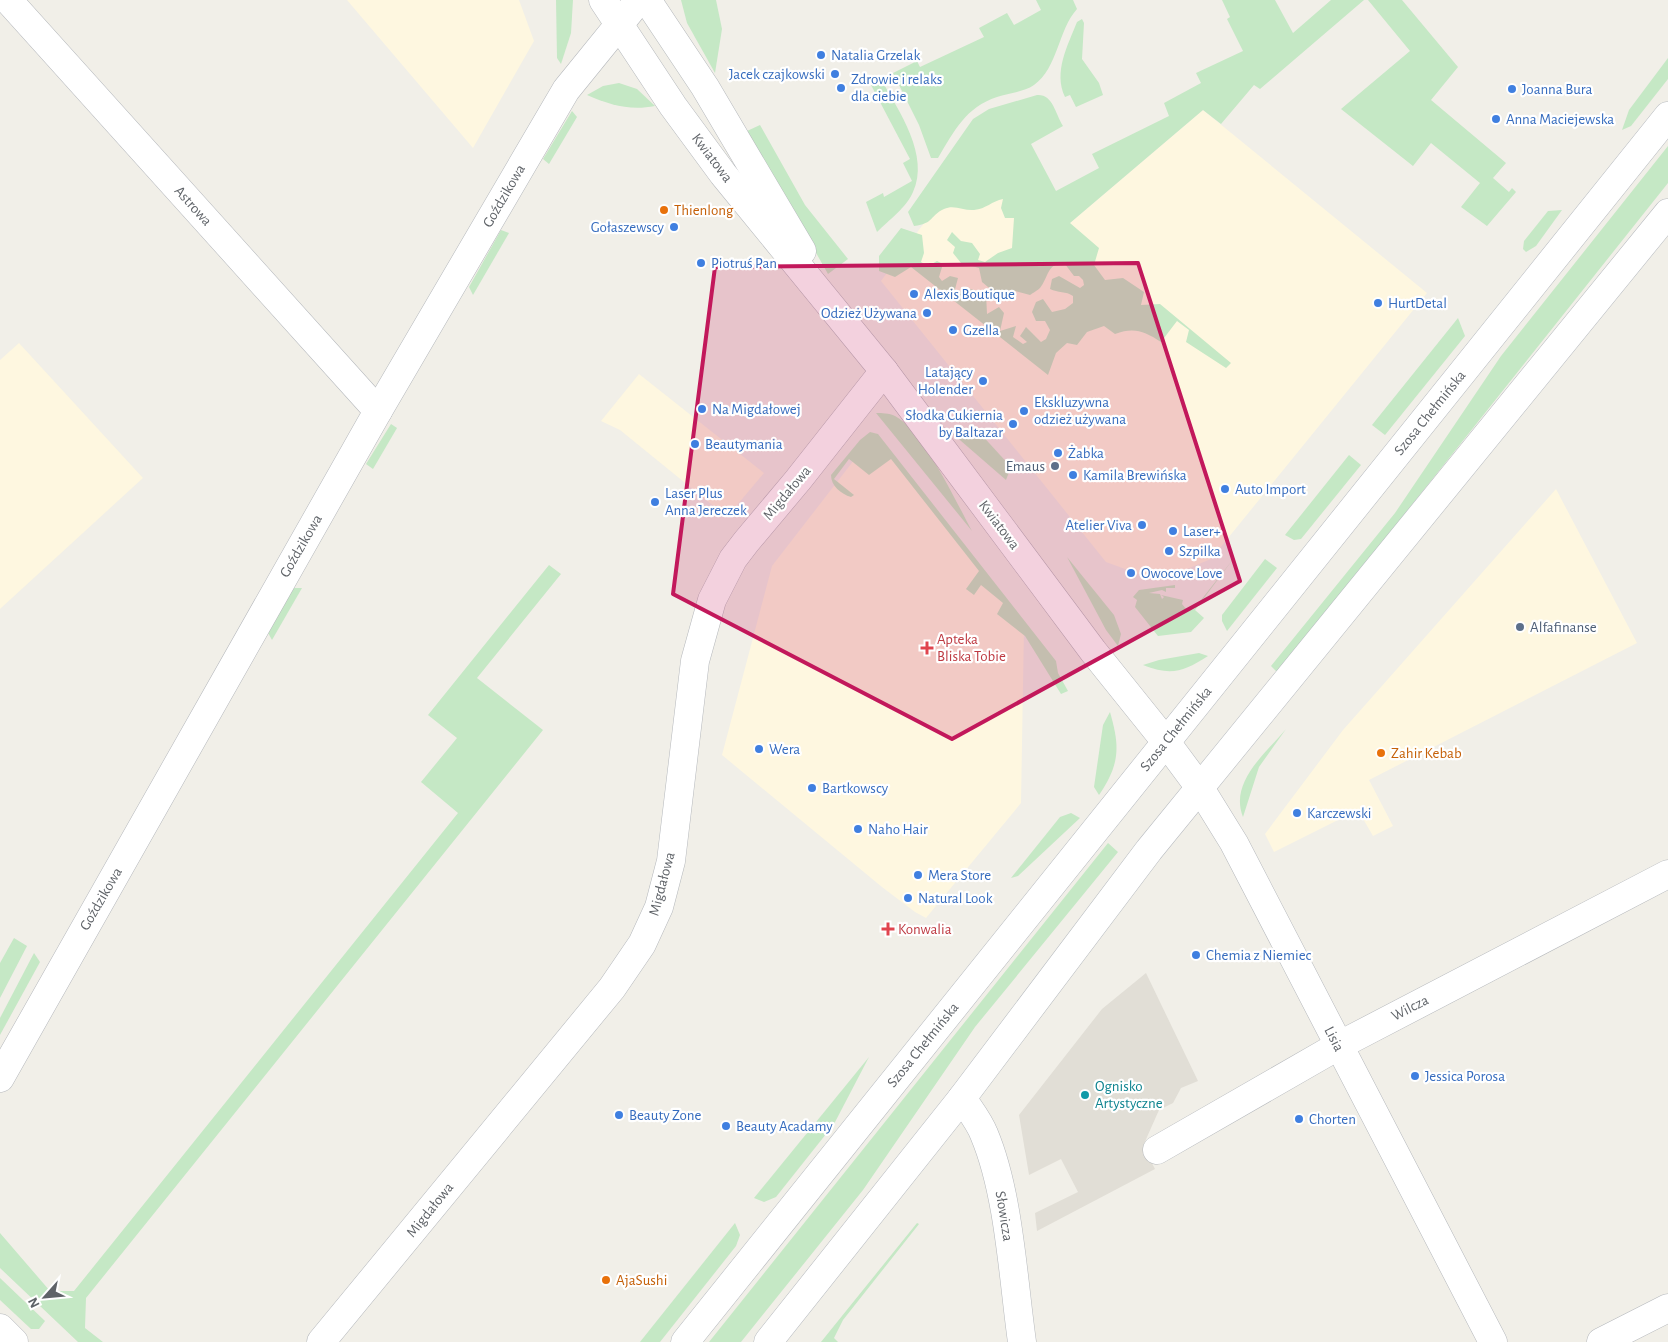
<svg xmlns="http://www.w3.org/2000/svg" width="1668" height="1342" font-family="'Alegreya Sans',sans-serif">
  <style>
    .commercial { fill: #fef7e0 }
    .education { fill: #e1ded6 }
    .green { fill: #c5e8c5 }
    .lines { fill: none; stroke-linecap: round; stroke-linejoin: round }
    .street-casing { stroke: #b5b8bc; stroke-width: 29 }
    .secondary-casing { stroke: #b6babf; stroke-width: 29 }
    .street { stroke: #fff; stroke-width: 28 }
    .secondary { stroke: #fff; stroke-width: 28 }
    .marked { fill: #c2185b; fill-opacity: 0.2; stroke: #c2185b; stroke-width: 4; stroke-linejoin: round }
    .shop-dot { fill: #3f7fe0; stroke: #fff; stroke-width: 2 }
    .food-dot { fill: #e8710a; stroke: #fff; stroke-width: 2 }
    .service-dot { fill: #5c6f8a; stroke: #fff; stroke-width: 2 }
    .health-dot { fill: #e0444e; stroke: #fff; stroke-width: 2 }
    .culture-dot { fill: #0f9aa8; stroke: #fff; stroke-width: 2 }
    .labels { text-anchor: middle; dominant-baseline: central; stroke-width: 4.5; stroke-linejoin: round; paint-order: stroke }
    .shop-label { font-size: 15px; fill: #366cbe; stroke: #fff; text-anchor: start }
    .street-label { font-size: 15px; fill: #5f6368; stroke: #fff }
    .food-label { font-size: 15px; fill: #c56008; stroke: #fff; text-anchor: start }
    .service-label { font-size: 15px; fill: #4e5e75; stroke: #fff; text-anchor: end }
    .health-label { font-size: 15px; fill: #be3a42; stroke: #fff; text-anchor: start }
    .culture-label { font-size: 15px; fill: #0d838f; stroke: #fff; text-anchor: start }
  </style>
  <rect width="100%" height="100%" fill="#f1efe8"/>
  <g class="commercial">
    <polygon points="347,0 519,0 534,41 473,148"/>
    <polygon points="1203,110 1427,293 1211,559 1158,581 1106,562 881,281 979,149 1070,223"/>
    <polygon points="19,343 143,478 0,609 0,360"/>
    <polygon points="639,374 764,473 727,517 620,430 601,421"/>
    <polygon points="875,433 1024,626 1021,803 926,918 915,912 882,887 722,755 772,566"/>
    <polygon points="1556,489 1637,643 1369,780 1393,826 1373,836 1358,810 1274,852 1265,834 1343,730"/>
  </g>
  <polygon class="education" points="1146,973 1198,1081 1181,1088 1173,1103 1159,1110 1143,1146 1155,1169 1037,1231 1035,1213 1078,1192 1061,1159 1029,1175 1019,1115 1102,1009"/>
  <g class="green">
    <polygon points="556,0 573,0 571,33 561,64 557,58"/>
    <polygon points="681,0 716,0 722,29 715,73 687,23"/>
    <path d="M1036,0H1073L1077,9C1058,30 1058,68 1034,85C1024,92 1009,93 997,97C966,107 954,131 938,158H931L919,125L893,73L917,61L920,67L984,37L979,28L1007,13L1014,25L1041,10Z"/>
    <path d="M1222,0H1275L1293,33L1331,0H1364L1260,89L1254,85L1221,124L1203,110L1070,223L1099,248L1094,265L1105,280L1123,278L1144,292L1141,305L1160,304L1231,363L1226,368L1186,342L1189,330L1177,321L1161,342C1144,331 1134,327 1115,334L1104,326L1087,332L1077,345L1067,343L1056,353L1048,375L911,267L895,277L879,271V256L901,228L922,235L924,253L921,262L928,266L937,261L943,264L939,277L942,281L950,276L958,278L954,293L970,289L986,293L987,314L999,307L1004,313L1000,331L1016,326L1013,337L1023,344L1027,342L1020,336L1026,327L1041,342L1046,339L1050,330L1045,321H1036L1032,312L1036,302L1043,299L1052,312L1065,309L1073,303V296C1066,291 1058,293 1050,289L1052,279L1059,276L1080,288L1084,285L1083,280L1079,276H1074L1065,264C1047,262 1049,277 1040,288C1038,290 1033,293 1030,295L1015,291L1006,296L994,292L982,282L979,268L961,263L953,253L955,247L947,240L952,232L961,241L972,243L980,254L978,260L985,262L998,253L1012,248L1014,218H1005L1001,208L1003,199C992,201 986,209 974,210C964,211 954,204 944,209C929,216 935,223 914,226L908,212L973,119L989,109L1037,95C1053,94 1055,113 1063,126L1031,144L1056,191L1099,168L1092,154L1169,116L1164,103L1201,83L1196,73L1243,51L1227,19L1230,17Z"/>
    <polygon points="1368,0 1402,0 1458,67 1431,100 1506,163 1493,178 1509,192 1512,188 1516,192 1487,226 1461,207 1480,183 1431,143 1413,166 1341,109 1410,51"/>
    <path d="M1082,19L1084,23L1082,59L1099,83L1103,95L1076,107L1070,95L1065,97C1053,72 1068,45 1077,22Z"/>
    <polygon points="1668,58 1668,79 1631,126 1622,130 1629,110"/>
    <path d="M882,81C899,111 930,156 913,192C907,207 888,221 877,232L866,202L883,193L884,197L912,181L903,163L910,159L871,85Z"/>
    <path d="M619,83L637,89L655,106C630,111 610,105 587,95L603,86Z"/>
    <polygon points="572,111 577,117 549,164 543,159"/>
    <polygon points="760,125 805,205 848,259 828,274 747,131"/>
    <polygon points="1668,146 1668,183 1278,673 1271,666 1395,513 1501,356"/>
    <polygon points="1562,210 1536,246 1526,252 1523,249 1524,241 1548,211"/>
    <polygon points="501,230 509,233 473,295 469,287"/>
    <polygon points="1458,318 1465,336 1385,435 1372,425"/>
    <path d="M876,413C882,413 889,413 895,416C924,432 955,500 972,531Z"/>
    <polygon points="391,424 397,428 373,469 366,464"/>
    <path d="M870,432L878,434L1056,661L1058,673L1068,691L1061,694L1025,636L997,614L1003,603L981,585L974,595L966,589L979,571L891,459L869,475L849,459L834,479L854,495L851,497C841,494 831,486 831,475L860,440Z"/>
    <polygon points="979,432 1011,467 1006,480 953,434"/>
    <polygon points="1349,455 1361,465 1301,539 1294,540 1285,535"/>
    <polygon points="1067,557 1114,615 1121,634 1118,646 1106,630"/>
    <polygon points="1234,558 1195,610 1204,618 1191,632 1158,636 1135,607 1137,600 1133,597 1139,590 1175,585 1175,588 1166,588 1166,592 1162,590 1149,593 1160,594 1162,599 1164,597 1161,595 1183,600 1182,604 1187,610 1194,609"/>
    <polygon points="1265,559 1277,568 1227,631 1222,621 1222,615"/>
    <polygon points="549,565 561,574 477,678 543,730 86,1298 85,1328 103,1342 78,1342 0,1268 0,1233 50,1291 74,1291 458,813 421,782 457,738 428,715"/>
    <polygon points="293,588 302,588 272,640 267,631"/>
    <path d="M1199,653L1208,656C1183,672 1171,676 1143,665L1159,660Z"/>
    <path d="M1110,712C1120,747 1120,764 1099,795L1094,787L1103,725Z"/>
    <path d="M1286,729L1259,767L1243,817C1229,782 1266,753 1286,729Z"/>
    <polygon points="1071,813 1080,818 1018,876 1011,878 1060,817"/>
    <polygon points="1108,843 1118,852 975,1027 863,1190 741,1342 709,1342"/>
    <polygon points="14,938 27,946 0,998 0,963"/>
    <polygon points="34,953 40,962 0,1035 0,1018"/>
    <polygon points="869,1057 834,1124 776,1197 764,1202 754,1198"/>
    <polygon points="735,1223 740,1235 736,1246 660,1342 640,1342"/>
    <polygon points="917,1223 919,1224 843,1320 834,1338 838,1342 821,1342"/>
    <polygon points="0,1278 45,1321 39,1329 31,1329 0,1300"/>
  </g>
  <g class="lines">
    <defs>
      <g id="street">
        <polyline points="8,0 378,411"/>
        <polyline points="603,0 673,106 723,174 884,371 1093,651 1166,742 1200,788 1234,843 1493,1342"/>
        <polyline points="647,0 705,87 802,251"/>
        <polyline points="0,1078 378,411 566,90 639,0"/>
        <path d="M962,1098C969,1109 979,1121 984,1134C1009,1193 1013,1278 1022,1342"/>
        <polyline points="1157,1150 1338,1046 1668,874"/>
        <polyline points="0,1328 14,1342"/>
        <polyline points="321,1342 612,988 642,944 659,907 671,861 695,661 712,600 733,559 746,542 798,480 884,371"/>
        <polyline points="1601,1342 1668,1308"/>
      </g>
      <g id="secondary">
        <polyline points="685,1342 1668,116"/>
        <polyline points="768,1342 962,1098 1149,850 1668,213"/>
      </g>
    </defs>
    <use href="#street" class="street-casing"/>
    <use href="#secondary" class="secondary-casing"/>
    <use href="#street" class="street"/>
    <use href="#secondary" class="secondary"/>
  </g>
  <path class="marked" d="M1138,263L1240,581L952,739L673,594L715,267Z"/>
  <g class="shop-dot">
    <circle cx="821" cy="55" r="5"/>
    <circle cx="835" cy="74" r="5"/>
    <circle cx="841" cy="88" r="5"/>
    <circle cx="1512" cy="89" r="5"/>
    <circle cx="1496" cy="119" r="5"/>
    <circle cx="674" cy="227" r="5"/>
    <circle cx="701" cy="263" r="5"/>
    <circle cx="914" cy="294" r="5"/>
    <circle cx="1378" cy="303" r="5"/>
    <circle cx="927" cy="313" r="5"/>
    <circle cx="953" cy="330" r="5"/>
    <circle cx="983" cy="381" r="5"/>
    <circle cx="702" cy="409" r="5"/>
    <circle cx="1024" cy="411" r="5"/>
    <circle cx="1013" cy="424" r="5"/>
    <circle cx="695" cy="444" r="5"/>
    <circle cx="1058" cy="453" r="5"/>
    <circle cx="1073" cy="475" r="5"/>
    <circle cx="1225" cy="489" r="5"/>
    <circle cx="655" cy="502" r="5"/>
    <circle cx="1142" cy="525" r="5"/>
    <circle cx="1173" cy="531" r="5"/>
    <circle cx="1169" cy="551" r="5"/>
    <circle cx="1131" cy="573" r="5"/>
    <circle cx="759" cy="749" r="5"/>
    <circle cx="812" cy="788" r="5"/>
    <circle cx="1297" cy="813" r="5"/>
    <circle cx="858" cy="829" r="5"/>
    <circle cx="918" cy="875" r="5"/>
    <circle cx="908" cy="898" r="5"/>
    <circle cx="1196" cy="955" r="5"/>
    <circle cx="1415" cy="1076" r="5"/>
    <circle cx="619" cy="1115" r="5"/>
    <circle cx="1299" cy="1119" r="5"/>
    <circle cx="726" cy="1126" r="5"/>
  </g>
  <g class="food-dot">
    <circle cx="664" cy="210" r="5"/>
    <circle cx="1381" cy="753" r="5"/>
    <circle cx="606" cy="1280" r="5"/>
  </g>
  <g class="service-dot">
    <circle cx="1055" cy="466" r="5"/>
    <circle cx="1520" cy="627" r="5"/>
  </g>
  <g class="health-dot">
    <path d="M924.5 640.5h5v5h5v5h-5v5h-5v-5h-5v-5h5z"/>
    <path d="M885.5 921.5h5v5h5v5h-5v5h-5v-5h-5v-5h5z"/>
  </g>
  <circle class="culture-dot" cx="1085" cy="1095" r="5"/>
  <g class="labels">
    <g class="shop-label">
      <text x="831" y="55">Natalia Grzelak</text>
      <text x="825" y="74" text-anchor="end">Jacek czajkowski</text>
      <text x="851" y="79">Zdrowie i relaks<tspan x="851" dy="17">dla ciebie</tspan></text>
      <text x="1522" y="89">Joanna Bura</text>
      <text x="1506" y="119">Anna Maciejewska</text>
      <text x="664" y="227" text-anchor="end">Gołaszewscy</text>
      <text x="711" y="263">Piotruś Pan</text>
      <text x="924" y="294">Alexis Boutique</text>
      <text x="1388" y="303">HurtDetal</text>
      <text x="917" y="313" text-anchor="end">Odzież Używana</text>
      <text x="963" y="330">Gzella</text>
      <text x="973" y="372" text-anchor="end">Latający<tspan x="973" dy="17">Holender</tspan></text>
      <text x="1034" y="402">Ekskluzywna<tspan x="1034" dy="17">odzież używana</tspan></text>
      <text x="712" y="409">Na Migdałowej</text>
      <text x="1003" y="415" text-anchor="end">Słodka Cukiernia<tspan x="1003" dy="17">by Baltazar</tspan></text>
      <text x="705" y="444">Beautymania</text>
      <text x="1068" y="453">Żabka</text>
      <text x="1083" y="475">Kamila Brewińska</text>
      <text x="1235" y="489">Auto Import</text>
      <text x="665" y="493">Laser Plus<tspan x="665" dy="17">Anna Jereczek</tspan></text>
      <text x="1132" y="525" text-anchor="end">Atelier Viva</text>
      <text x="1183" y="531">Laser+</text>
      <text x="1179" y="551">Szpilka</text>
      <text x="1141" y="573">Owocove Love</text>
      <text x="769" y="749">Wera</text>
      <text x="822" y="788">Bartkowscy</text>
      <text x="1307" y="813">Karczewski</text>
      <text x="868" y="829">Naho Hair</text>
      <text x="928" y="875">Mera Store</text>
      <text x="918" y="898">Natural Look</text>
      <text x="1206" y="955">Chemia z Niemiec</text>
      <text x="1425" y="1076">Jessica Porosa</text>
      <text x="629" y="1115">Beauty Zone</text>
      <text x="1309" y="1119">Chorten</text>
      <text x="736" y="1126">Beauty Acadamy</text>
    </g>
    <g class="street-label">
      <text transform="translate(712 158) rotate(53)">Kwiatowa</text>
      <text transform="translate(504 196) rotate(-60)">Goździkowa</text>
      <text transform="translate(193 206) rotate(48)">Astrowa</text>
      <text transform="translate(1430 413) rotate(-51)">Szosa Chełmińska</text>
      <text transform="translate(787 493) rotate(-50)">Migdałowa</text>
      <text transform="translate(999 525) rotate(53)">Kwiatowa</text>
      <text transform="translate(301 546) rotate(-60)">Goździkowa</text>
      <text transform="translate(1176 729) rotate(-51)">Szosa Chełmińska</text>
      <text transform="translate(662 884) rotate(-75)">Migdałowa</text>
      <text transform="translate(101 899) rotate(-60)">Goździkowa</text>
      <text transform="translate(1410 1008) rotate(-27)">Wilcza</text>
      <text transform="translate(1334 1039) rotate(63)">Lisia</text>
      <text transform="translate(923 1045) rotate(-51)">Szosa Chełmińska</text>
      <text transform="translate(430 1210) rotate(-51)">Migdałowa</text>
      <text transform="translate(1004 1216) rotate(81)">Słowicza</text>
    </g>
    <g class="food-label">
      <text x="674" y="210">Thienlong</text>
      <text x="1391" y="753">Zahir Kebab</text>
      <text x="616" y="1280">AjaSushi</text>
    </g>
    <g class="service-label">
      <text x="1045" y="466">Emaus</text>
      <text x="1530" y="627" text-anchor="start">Alfafinanse</text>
    </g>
    <g class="health-label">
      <text x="937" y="639">Apteka<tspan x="937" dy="17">Bliska Tobie</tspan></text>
      <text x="898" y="929">Konwalia</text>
    </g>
    <g class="culture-label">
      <text x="1095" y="1086">Ognisko<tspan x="1095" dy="17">Artystyczne</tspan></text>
    </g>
  </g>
  <g transform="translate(45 1297) rotate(243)" stroke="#ffffff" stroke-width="4" paint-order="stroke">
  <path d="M0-4L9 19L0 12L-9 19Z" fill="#5f6368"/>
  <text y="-8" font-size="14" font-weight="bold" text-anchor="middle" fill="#5f6368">N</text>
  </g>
</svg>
